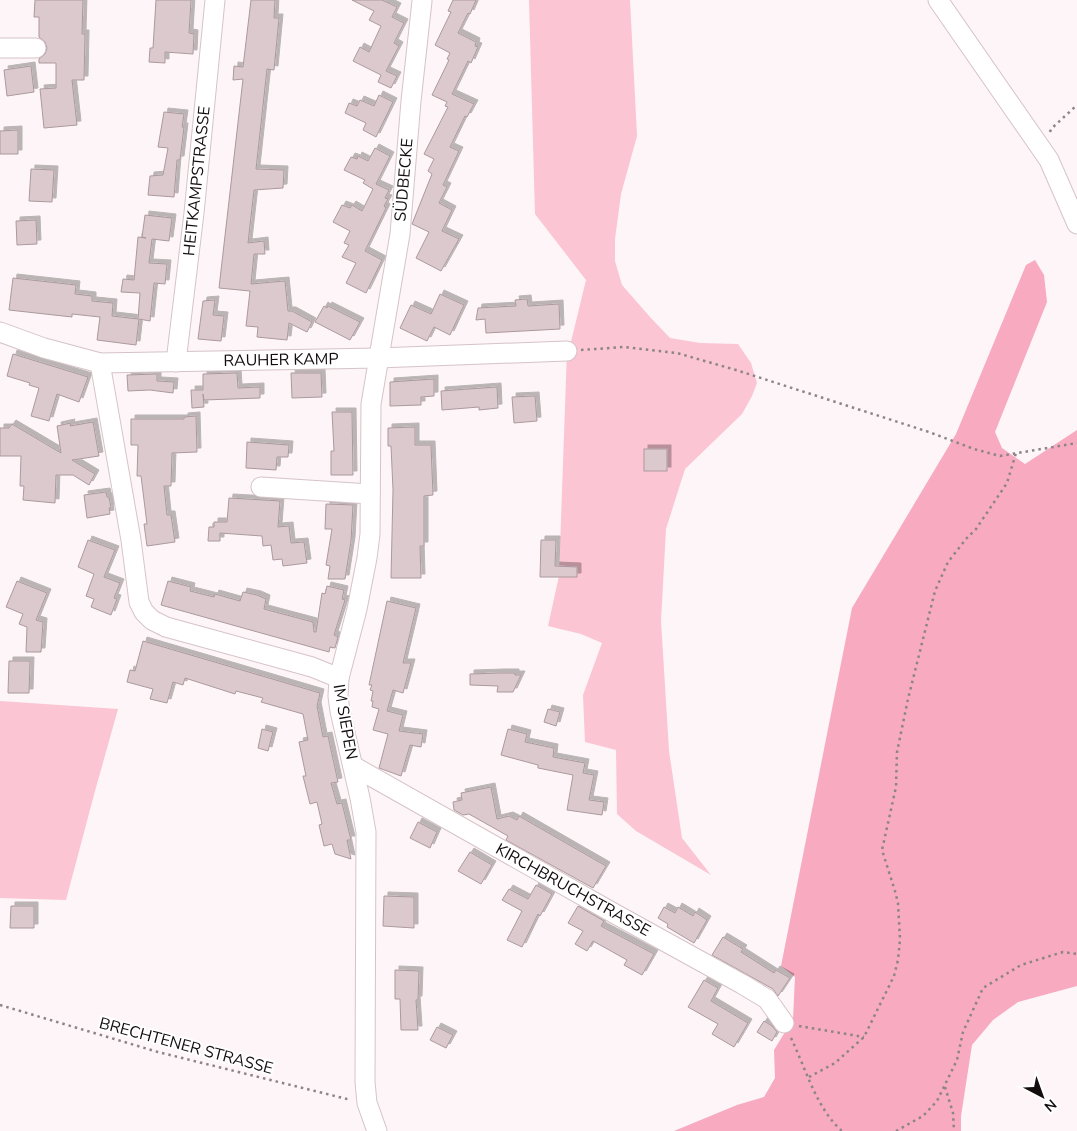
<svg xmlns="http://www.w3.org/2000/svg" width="1077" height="1131" font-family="'Nunito Sans',sans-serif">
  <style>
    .green { fill: #fbc5d3 }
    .forest { fill: #f7aac0 }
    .building { fill: #dcc9ce; stroke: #ab999d; filter: url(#shadow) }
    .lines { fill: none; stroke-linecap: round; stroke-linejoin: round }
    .minor-casing { stroke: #d6c3c8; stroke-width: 21 }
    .path { stroke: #8c8587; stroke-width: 2.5; stroke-dasharray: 2.5 4; stroke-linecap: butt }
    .minor { stroke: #fff; stroke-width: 19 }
    .labels { text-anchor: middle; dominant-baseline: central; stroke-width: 4; stroke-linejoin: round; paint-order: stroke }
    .street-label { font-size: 16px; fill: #130d0e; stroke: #fff }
  </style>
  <defs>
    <filter id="shadow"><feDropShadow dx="4" dy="-4" stdDeviation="0" flood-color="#0004"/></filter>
  </defs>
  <rect width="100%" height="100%" fill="#fdf5f7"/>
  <g class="green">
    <polygon points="529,0 630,0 637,136 621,194 615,239 615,261 622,285 650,317 670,338 700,343 738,344 751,363 757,383 752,396 742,414 685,469 666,529 661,621 669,751 682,838 711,875 636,831 617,814 616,750 585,742 583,695 602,643 581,634 548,626 559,576 567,351 569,350 586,280 535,214"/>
    <polygon points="0,701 118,709 95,791 66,900 0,898"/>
  </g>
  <polygon class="forest" points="1035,260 1044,275 1047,302 995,432 1002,448 1025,464 1077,430 1077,986 1018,1002 993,1020 972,1045 961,1116 961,1131 674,1131 737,1105 764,1097 775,1078 774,1050 793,1019 795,977 781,966 852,608 956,434 1026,265"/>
  <g class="building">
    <polygon points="35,0 83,0 82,34 85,34 84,80 72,80 77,125 44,128 40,89 56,88 56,63 39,63 39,59 45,54 47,48 45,42 39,37 39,17 34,17"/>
    <polygon points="156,0 191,0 189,33 194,34 193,54 165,52 165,63 149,62 150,48 153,48"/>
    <polygon points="251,0 275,0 274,18 279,18 274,70 267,69 256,169 284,170 283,188 254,190 248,243 264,241 265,254 254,254 251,284 285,281 288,311 292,311 312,322 307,332 289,323 287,340 257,337 258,327 246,326 250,291 219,288 243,79 233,80 234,66 243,67"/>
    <polygon points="352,0 382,0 397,7 392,17 404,23 394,43 399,46 386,71 397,76 391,88 378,82 381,75 353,61 360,47 369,52 381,26 369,20 374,11"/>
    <polygon points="453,0 476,0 470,14 468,13 458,33 476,42 475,46 478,47 471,63 468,61 452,94 474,104 467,117 465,116 450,147 459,151 443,185 447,187 439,203 452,210 442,231 459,239 441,271 416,258 429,232 412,224 432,174 428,171 434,159 424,154 448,107 445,106 447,102 432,95 449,60 447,59 450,53 435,45 451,12 448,11"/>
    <polygon points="31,66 34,92 7,96 4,70"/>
    <polygon points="379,95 393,102 376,137 363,130 366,123 345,113 349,103 357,106 360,100 374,106"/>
    <polygon points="164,112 184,114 182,127 184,127 180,160 177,160 174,197 148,195 150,176 163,175 168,148 158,147"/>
    <polygon points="18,130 18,154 0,154 0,131"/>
    <polygon points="375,148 390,156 376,184 389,190 385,198 388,199 384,206 386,208 365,251 382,260 366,293 346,283 356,263 342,257 349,245 344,243 350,231 333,222 342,205 350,208 352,205 362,211 373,189 363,183 365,180 344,170 351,157 357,159 358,156 368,161"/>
    <polygon points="31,169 54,170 52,202 29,201"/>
    <polygon points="145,215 172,218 169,241 152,239 149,263 167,264 165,284 154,283 150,321 139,319 136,345 97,340 100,317 72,314 72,317 9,310 13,278 76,285 75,294 92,296 92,301 113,303 112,316 138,319 140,293 121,292 123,279 134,280 138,237 146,238 142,237"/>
    <polygon points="36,220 37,244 17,245 16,221"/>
    <polygon points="440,294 464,305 450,335 434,327 427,341 400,328 411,305 431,314"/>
    <polygon points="527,299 528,306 559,304 560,329 486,333 485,319 476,320 478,308 516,306 515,300"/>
    <polygon points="215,300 213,315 224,316 221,341 198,339 203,301"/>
    <polygon points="324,306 327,308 328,306 360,322 350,340 315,322"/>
    <polygon points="13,354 88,377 79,402 57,394 49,421 31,416 39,388 29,385 30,383 7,376"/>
    <polygon points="237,373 238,388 260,387 260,398 204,400 203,394 204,407 192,408 191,390 203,390 203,374"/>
    <polygon points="291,373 321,373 322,397 292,398"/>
    <polygon points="157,374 157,381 174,382 173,393 150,390 128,391 127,375"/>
    <polygon points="434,379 434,396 421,397 421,405 390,406 390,382"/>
    <polygon points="497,387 498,408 479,410 479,407 442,410 441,391"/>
    <polygon points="535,396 537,421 514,423 512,397"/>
    <polygon points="332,412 352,412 353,475 331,475 331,451 334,451"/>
    <polygon points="196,416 197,452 172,453 171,486 164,486 167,515 171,515 175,542 147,546 144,524 147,524 141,476 137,476 138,445 131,445 131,419 184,419 184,417"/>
    <polygon points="93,422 99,456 72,460 95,474 89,485 73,475 56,475 55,503 23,500 24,486 20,486 21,456 0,456 0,428 9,428 12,424 61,453 57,426 71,423 70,426"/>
    <polygon points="415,427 415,445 431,445 433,495 424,496 424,546 420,546 421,578 391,578 393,490 391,446 388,446 388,428"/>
    <polygon points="247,442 289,445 288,457 277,457 276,470 246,468"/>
    <rect x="644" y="449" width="23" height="22"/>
    <polygon points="106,492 107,497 109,497 111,508 109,508 110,514 87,518 84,495"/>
    <polygon points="229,498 280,501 278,527 289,526 291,543 304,542 307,563 283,566 282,559 273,560 271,545 263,546 262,536 220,533 220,541 208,541 209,527 214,527 214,522 227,522"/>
    <polygon points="326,504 353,505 351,541 345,579 328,579 330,566 326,565 332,529 325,529"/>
    <polygon points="88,540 115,550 104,577 120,583 114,598 117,599 111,615 91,607 94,599 86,596 94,574 78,567"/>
    <polygon points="541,540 556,540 555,566 577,567 577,577 540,577"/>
    <polygon points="17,581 47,593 36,620 43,622 41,652 26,652 27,627 19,624 23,614 6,607"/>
    <polygon points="168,581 191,587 190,591 214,597 215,594 240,601 243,592 257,595 266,599 264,609 313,622 314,632 316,632 322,593 325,594 327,586 344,590 342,599 345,600 334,635 338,637 335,648 330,647 329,652 161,605"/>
    <polygon points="387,601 416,608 403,663 411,663 403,693 393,690 387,711 403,715 399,731 423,734 421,747 410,745 401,776 379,768 388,734 373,730 379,709 372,707 373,701 371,701 373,691 370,690 372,685 369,685"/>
    <polygon points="143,641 320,693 317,706 323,737 328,736 338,782 331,783 337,804 342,803 351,840 347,840 351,859 335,854 332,844 324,846 319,825 322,824 317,802 310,804 303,776 306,776 299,742 308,740 303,714 261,702 263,698 236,691 235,694 185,678 183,685 173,682 167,703 150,699 153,689 127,682 130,670 135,671"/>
    <polygon points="9,661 30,661 29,693 8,693"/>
    <polygon points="500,673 515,673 515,675 521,675 513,692 497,692 498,686 470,685 470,674"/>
    <polygon points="548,709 560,712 556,726 544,722"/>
    <polygon points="262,729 273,732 268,751 258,748"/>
    <polygon points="508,729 527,734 525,742 554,748 553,757 585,763 583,773 594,775 589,800 604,802 602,815 567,810 573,775 538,768 538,765 501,755"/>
    <polygon points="491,787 497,819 509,816 517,820 519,816 606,866 593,888 506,840 508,836 469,814 463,815 454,810 453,802 462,800 461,793"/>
    <polygon points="418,822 437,832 430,848 410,838"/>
    <polygon points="470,852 492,865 481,884 458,871"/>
    <polygon points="536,885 552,894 540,916 538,914 522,947 507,940 522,911 502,900 509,889 528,899"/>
    <polygon points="384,896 414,897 414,928 383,926"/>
    <polygon points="11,906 34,906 34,928 10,928"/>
    <polygon points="578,906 604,921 601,926 654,954 642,975 624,965 627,960 593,941 587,951 575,944 583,931 568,923"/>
    <polygon points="664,907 675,913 678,907 693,916 695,912 707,920 694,943 667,927 668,924 658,918"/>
    <polygon points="723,937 743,949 741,952 774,973 776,970 790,978 778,996 773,989 712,955"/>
    <polygon points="395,970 419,971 418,1000 416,1000 418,1030 401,1030 400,999 395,999"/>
    <polygon points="704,980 718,988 711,1001 748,1023 734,1047 712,1034 718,1024 688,1007"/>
    <polygon points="764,1021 772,1026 777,1032 772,1041 757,1032"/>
    <polygon points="437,1027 453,1035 446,1048 430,1040"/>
  </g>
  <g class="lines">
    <defs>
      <g id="minor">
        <polyline points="938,0 1049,160 1077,224"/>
        <polyline points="0,48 36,48"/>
        <polyline points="0,332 44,348 100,363 378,358 567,351"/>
        <polyline points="176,362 194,213 215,0"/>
        <polyline points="100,363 131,540 139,602 144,612 152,620 166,627 312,667 339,678"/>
        <polyline points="261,487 370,494"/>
        <polyline points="353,766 617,915 742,984 767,999 784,1023"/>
        <polyline points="377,1131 367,1103 365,1082 366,832 360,798 340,711 338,696 339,678 357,609 367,558 370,534 371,404 400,234 411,101 422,1"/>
      </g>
    </defs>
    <use href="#minor" class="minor-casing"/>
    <g class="path">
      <polyline points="1050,132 1051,129 1077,105"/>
      <polyline points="581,350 624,347 677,353 736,370 929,432 974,449 1000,456 1077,443"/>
      <polyline points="0,1005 158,1052 351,1100"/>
      <polyline points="799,1026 864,1037"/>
      <path d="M791,1038C806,1069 816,1108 842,1131"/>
      <polyline points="809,1077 835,1063 864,1037 894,976 898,960 900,939 898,903 895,891 882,850 896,787 897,752 908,699 935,591 948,562 966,539 976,529 1007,483 1016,453"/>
      <polyline points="945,1087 953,1113 954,1131"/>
      <polyline points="896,1131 923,1116 937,1101 957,1060 963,1032 983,988 1021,965 1063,952 1077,954"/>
    </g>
    <use href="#minor" class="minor"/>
  </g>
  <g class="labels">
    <g class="street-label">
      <text transform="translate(404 180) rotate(-85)">SÜDBECKE</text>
      <text transform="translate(197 181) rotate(-84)">HEITKAMPSTRASSE</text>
      <text transform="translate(281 360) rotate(-1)">RAUHER KAMP</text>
      <text transform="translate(345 722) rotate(80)">IM SIEPEN</text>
      <text transform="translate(573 890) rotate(29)">KIRCHBRUCHSTRASSE</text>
      <text transform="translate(186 1046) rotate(15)">BRECHTENER STRASSE</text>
    </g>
  </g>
  <g transform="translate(1042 1096) rotate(139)" stroke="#ffffff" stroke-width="4" paint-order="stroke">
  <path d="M0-4L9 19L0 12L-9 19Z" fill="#130d0e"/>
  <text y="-8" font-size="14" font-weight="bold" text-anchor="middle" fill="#130d0e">N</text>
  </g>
</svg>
